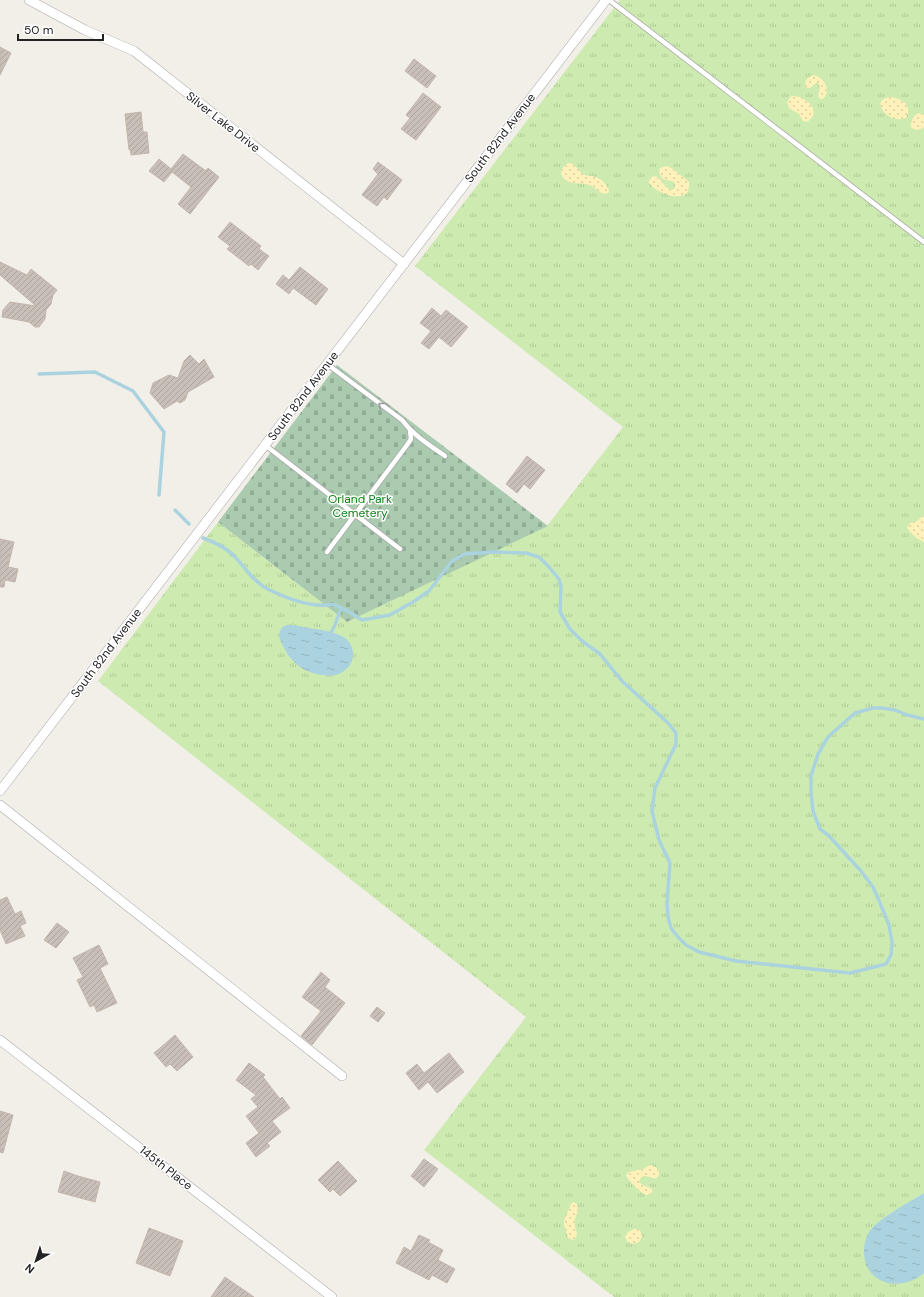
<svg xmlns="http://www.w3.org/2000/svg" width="924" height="1297" font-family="'DM Sans',sans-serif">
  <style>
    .grass { fill: url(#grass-tufts) }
    .sand { fill: url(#sand-dots) }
    .cemetery { fill: url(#cemetery-stones) }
    .water { fill: url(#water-ripples) }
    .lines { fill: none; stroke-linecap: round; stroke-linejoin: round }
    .stream { stroke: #aad3df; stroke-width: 3.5 }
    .building { fill: url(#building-hatch); stroke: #c4b6ab }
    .lane-casing { stroke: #a9a9a9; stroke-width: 6 }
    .street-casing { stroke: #a9a9a9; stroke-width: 10 }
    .lane { stroke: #fff; stroke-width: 4.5 }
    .street { stroke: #fff; stroke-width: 9 }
    .oneway { stroke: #9c9c9c }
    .labels { text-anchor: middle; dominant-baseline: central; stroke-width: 3; stroke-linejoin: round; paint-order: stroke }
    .street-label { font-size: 12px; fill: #222; stroke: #fff }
    .park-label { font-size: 12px; fill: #0c8416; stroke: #fff }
  </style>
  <defs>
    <pattern id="grass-tufts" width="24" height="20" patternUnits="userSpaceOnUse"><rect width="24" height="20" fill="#cdebb0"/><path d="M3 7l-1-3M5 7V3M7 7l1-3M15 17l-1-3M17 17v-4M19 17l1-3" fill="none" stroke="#b0c997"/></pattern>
    <pattern id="sand-dots" width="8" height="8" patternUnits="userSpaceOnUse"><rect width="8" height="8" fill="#fff1ba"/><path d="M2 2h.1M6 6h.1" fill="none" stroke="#dacea0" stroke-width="1.8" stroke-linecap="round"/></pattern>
    <pattern id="cemetery-stones" width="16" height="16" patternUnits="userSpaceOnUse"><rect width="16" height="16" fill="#aacbaf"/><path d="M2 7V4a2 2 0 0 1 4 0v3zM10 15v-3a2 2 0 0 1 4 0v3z" fill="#92ae96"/></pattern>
    <pattern id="water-ripples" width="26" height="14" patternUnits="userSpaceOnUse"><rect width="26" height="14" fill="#aad3df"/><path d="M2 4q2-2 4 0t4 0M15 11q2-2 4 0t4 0" fill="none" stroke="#92b5bf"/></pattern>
    <pattern id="building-hatch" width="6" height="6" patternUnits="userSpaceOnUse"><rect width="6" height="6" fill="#c7bfb8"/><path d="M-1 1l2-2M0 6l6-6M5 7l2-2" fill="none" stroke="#aba49e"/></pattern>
  </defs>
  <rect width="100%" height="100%" fill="#f2efe9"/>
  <polygon class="grass" points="620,0 924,0 924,1297 614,1297 424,1150 526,1017 98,681 218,522 347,622 547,526 623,427 415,266"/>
  <g class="sand">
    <path d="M812,75C824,76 832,90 823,99H820L818,96L820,88L818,83H816L810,88H808L805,86L806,80Z"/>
    <path d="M791,96C805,95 824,111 807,122L803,121L799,114L789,108L787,102Z"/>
    <path d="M890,97C902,98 913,105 906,118C889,125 868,100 890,97Z"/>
    <path d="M919,113L924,115V127L921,129L915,130L911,127C911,121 913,115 919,113Z"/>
    <path d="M568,163C576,163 577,170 583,174C586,176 589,176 593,176C600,178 607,183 609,191L608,193L603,194C598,191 595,187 589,185C584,183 579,184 573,183C561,180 556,171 568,163Z"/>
    <path d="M667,166L673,169L689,182C689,184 689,189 688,191C682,203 655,192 650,184C648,182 649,181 650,178C660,171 662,187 671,190L674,189L675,185L674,182L663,179L659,173L660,168Z"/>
    <path d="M922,517H924V542C918,540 910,533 907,527L910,523L917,521Z"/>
    <path d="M650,1165C656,1166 659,1169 659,1175C656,1182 650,1176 644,1176L640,1179L639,1182L643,1185L652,1189V1192L651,1194L646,1195C640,1192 628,1181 626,1175L629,1172L643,1169Z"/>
    <polygon points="573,1202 577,1204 578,1210 574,1222 577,1234 576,1238 573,1240 568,1238 564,1225 564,1221 571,1204"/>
    <polygon points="634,1229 640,1230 642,1236 639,1242 633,1244 628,1242 625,1237 628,1232"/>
  </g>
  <polygon class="cemetery" points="337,365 548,526 347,622 218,522"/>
  <g class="water">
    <path d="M288,625C298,625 306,628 316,629C330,632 352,634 353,653C354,662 348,669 341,673C336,676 329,676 323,675C304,673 291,663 283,646C281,642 278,636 280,631C281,629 282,628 284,626Z"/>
    <path d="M924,1193V1273C901,1293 863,1285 864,1250C864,1244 866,1237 869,1232C880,1217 908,1203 924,1193Z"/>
  </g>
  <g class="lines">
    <g class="stream">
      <polyline points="39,374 95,372 133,391 164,432 159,495"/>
      <polyline points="175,510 189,524"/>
      <path d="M203,538C214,542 224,546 232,554C243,564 251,579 264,587C281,596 300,604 319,605C324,606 330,604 335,605C344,608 353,614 362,620L390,615L413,602L429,591L452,561L465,554L493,552L526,553L539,557L549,567L559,579L561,587L560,612L570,629L582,641L600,654L622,681L668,723L676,733V744L655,788L652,811L659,840L670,863L667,903L668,917L671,928L677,936L686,945L699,952L736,961L850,973L886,964L891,955L892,942L889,925L880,903L873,887L861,871L828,835L820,829L813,811L811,793V776L818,754L828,737L855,713L873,708H882L895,710L907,715L924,719"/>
      <polyline points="330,635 335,625 341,608"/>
    </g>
  </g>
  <g class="building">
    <polygon points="0,47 11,53 0,75"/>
    <polygon points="414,59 436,76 427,88 405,71"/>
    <polygon points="423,93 441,107 416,140 401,129 410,118 406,115"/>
    <polygon points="141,112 143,132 147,132 149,153 131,155 130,149 129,150 125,114"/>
    <polygon points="183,154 206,171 208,168 219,177 190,214 178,204 191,187 172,172 164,182 149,171 159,159 171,169"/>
    <polygon points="378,162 402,180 387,200 384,197 377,206 362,195 378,174 373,169"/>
    <polygon points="230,222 261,246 259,249 269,256 258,270 251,264 249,266 227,249 230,246 218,237"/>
    <polygon points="0,262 27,275 31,269 57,290 53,295 51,304 46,310 45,319 39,327 35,327 29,322 2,317 3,310 10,302 36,306 0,275"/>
    <polygon points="300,267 328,289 316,305 293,288 289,294 276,284 283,275 289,280"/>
    <polygon points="432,308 441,316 446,310 468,327 451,347 439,337 429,349 421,343 431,331 420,323"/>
    <polygon points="190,355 199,364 204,359 214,377 188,392 185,400 180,403 177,401 164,409 150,393 153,383 169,375 178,378 184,361"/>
    <polygon points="527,456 545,470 530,489 524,484 517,493 506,484"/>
    <polygon points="0,539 14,542 8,567 18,569 15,582 5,580 4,587 0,587"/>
    <polygon points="7,897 15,914 21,911 26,923 20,926 25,936 6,944 0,930 0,900"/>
    <polygon points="57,923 69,932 56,948 44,940"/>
    <polygon points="99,945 108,964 100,968 117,1003 97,1012 94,1005 90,1007 77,980 83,977 73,958"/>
    <polygon points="321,972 330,980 325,987 345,1003 312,1045 301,1036 321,1011 302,997"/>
    <polygon points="377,1007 385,1013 378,1022 370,1016"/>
    <polygon points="175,1035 193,1057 177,1071 170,1064 166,1067 154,1053"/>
    <polygon points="449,1053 464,1072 437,1093 428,1082 419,1090 406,1073 417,1064 424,1073"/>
    <polygon points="249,1063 265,1075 263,1077 280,1099 282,1097 290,1108 272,1121 281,1132 267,1143 270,1146 256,1157 246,1143 259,1133 246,1116 258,1107 251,1099 256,1095 236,1080"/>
    <polygon points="0,1111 13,1115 3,1153 0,1152"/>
    <polygon points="424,1159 438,1169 424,1187 411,1176"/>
    <polygon points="338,1161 357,1181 340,1196 333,1189 330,1192 318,1180"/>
    <polygon points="64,1171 78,1176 100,1182 95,1202 58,1192"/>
    <polygon points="149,1228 183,1241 170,1276 136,1263"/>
    <polygon points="419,1235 430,1240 428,1242 443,1250 438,1260 455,1269 447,1283 432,1275 429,1280 396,1263 404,1247 411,1251"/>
    <polygon points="225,1277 254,1297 211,1297"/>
  </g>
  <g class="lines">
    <defs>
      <g id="lane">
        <polyline points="609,0 924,242"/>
        <path d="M327,364L402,420C405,423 407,427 411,430C420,440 434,448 445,456"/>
        <polyline points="265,445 400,549"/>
        <polyline points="327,552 407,445 411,439 410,430"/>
      </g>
      <g id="street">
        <polyline points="29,0 85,30 134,51 404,264"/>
        <polyline points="0,791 606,0"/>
        <polyline points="0,805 342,1076"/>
        <polyline points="0,1040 332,1297"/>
      </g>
    </defs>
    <use href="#lane" class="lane-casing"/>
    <use href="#street" class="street-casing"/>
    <use href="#lane" class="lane"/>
    <use href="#street" class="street"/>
  </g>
  <defs><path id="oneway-chevron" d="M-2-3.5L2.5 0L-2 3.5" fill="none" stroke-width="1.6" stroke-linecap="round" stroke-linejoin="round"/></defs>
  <use class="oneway" href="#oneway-chevron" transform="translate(381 405) rotate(-143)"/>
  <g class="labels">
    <g class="street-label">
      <text transform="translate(223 122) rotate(38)">Silver Lake Drive</text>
      <text transform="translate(500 138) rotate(-53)">South 82nd Avenue</text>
      <text transform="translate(303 396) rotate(-53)">South 82nd Avenue</text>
      <text transform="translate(106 653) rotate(-53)">South 82nd Avenue</text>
      <text transform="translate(166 1168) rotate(38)">145th Place</text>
    </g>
    <g class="park-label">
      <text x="360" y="499">Orland Park<tspan x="360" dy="14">Cemetery</tspan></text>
    </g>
  </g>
  <g transform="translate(36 1261) rotate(219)" stroke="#ffffff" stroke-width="3" paint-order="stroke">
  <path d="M0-3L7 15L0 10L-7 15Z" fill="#222222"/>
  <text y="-6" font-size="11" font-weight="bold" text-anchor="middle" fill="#222222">N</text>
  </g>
  <path d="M18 34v6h85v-6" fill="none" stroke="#222222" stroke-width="2"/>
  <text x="24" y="34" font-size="12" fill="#222222" stroke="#ffffff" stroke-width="3" paint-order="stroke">50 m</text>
</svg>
